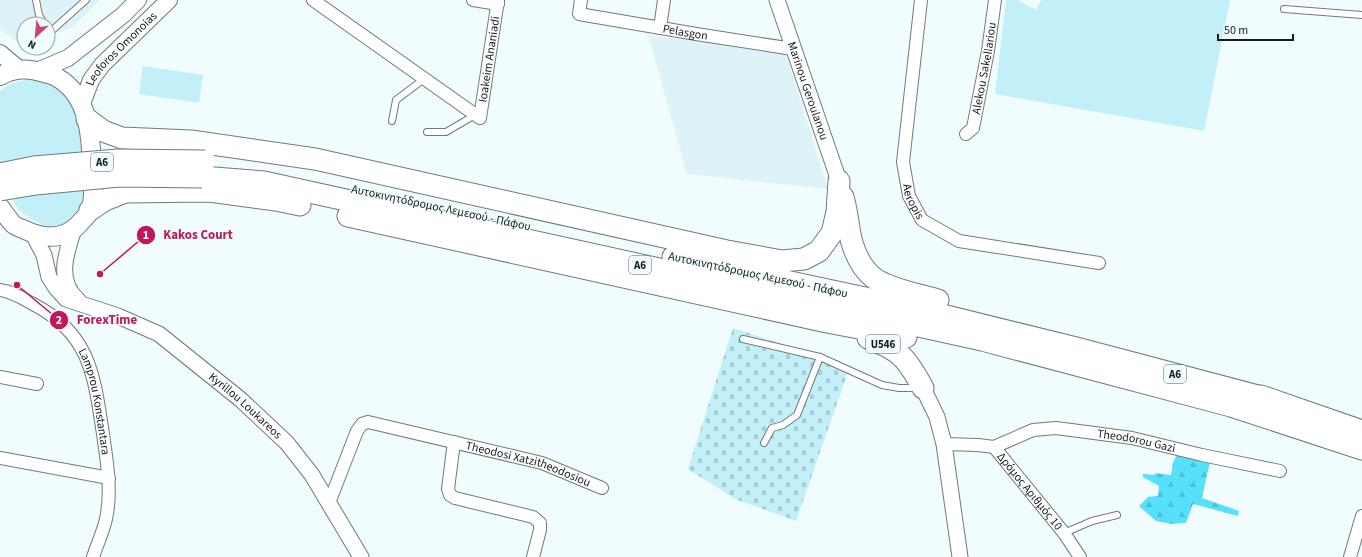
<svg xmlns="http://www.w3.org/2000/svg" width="1362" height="557" font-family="'Source Sans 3',sans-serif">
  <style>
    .built { fill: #def3f7 }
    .green { fill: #c3eff8 }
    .forest { fill: url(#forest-firs) }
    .cemetery { fill: url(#cemetery-stones) }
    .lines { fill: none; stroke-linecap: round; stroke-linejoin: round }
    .service-casing { stroke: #707a7d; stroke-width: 8 }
    .minor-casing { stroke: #707a7d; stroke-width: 14 }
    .tertiary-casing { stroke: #707a7d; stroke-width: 17 }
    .secondary-casing { stroke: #707a7d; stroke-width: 18 }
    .primary-casing { stroke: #707a7d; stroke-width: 20 }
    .motorway-casing { stroke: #707a7d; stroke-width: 23 }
    .service { stroke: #fff; stroke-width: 6 }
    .minor { stroke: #fff; stroke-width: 12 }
    .tertiary { stroke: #fff; stroke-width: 15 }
    .secondary { stroke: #fff; stroke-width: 16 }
    .primary { stroke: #fff; stroke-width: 18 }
    .motorway { stroke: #fff; stroke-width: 21 }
    .motorway-bridge-casing { stroke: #707a7d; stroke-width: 23; stroke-linecap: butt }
    .motorway-bridge { stroke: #fff; stroke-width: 21 }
    .labels { text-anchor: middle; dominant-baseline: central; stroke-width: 3; stroke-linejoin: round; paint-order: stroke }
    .shield { fill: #f1fcff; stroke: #585e60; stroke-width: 1 }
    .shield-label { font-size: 11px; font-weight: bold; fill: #171b1c }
    .street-label { font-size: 12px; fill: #171b1c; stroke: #f1fcff }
    .leader { fill: none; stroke: #c2185b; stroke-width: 1.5 }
    .callout-dot { fill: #c2185b; stroke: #f1fcff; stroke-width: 1.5 }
    .mark-label { font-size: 12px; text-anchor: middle; font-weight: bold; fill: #fff }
    .callout-label { font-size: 13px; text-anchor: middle; font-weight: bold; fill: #c2185b; stroke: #f1fcff; stroke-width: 3; stroke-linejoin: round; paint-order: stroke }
  </style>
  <defs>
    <pattern id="forest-firs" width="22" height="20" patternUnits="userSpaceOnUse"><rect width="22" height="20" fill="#57e0fa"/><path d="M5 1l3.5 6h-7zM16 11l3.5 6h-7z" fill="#4bc0d6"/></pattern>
    <pattern id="cemetery-stones" width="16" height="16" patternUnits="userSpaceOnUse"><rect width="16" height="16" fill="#c3eff8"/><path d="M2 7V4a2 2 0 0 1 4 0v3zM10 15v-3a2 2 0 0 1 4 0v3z" fill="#a7ccd4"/></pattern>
  </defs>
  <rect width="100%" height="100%" fill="#f1fcff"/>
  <g class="built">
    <polygon points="0,0 100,0 73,27 48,36 48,24 24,24 23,45 0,30"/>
    <polygon points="648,35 786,54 828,189 687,174"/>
  </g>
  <g class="green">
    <polygon points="1006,0 1018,0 1036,10 1041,0 1230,0 1204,131 995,94"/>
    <polygon points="143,66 203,75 199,103 139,94"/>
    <polygon points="25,80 40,80 65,91 83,120 87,204 69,224 54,228 43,225 29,218 18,209 0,177 0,91 10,84"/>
  </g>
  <polygon class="forest" points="1178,452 1210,462 1202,498 1239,511 1238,516 1193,504 1186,523 1172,524 1156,521 1139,506 1148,497 1158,496 1159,486 1143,477 1143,474 1155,475 1155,473 1171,475 1173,463"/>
  <polygon class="cemetery" points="733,328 850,366 796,521 735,499 688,469"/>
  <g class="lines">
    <defs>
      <g id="service">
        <polyline points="36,0 39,15 44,24"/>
        <polyline points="1284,9 1362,15"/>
        <polyline points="48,31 49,33 86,0"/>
        <polyline points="392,121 396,100 424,79"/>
        <polyline points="427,132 446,132 475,115"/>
        <polyline points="743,339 820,357 882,385 899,388 918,388"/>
        <polyline points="764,443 772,428 783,425 797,415 820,357"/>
        <polyline points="1064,533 1092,521 1117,515"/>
      </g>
      <g id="minor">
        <path id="s1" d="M313,0L480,118L498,0"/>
        <polyline points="473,0 498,4"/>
        <path id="s2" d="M581,0L579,14L696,34L793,49"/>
        <path id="s3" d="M921,0L903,162L909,196L922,220L959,241L1099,263"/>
        <polyline points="660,28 664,0"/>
        <path id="s4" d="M966,134L973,128L988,51L995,0"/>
        <path id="s5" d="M0,290C13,292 22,298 33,304C91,334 94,376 103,434C107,462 112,491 106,519C103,532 97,545 93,557"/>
        <polyline points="0,377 37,384"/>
        <polyline points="454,442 448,489 450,495 455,498 533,517 540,523 540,530 533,557"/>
        <path id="s6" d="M944,444L978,445L994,447L1064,533L1080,557"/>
        <path id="s7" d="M994,447L1033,430L1056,428L1132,438L1202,455L1280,471"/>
        <polyline points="0,458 109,478"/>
        <path id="s8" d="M329,503L357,431L362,424L368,422L542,463L602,488"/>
        <polyline points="1350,557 1362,516"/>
      </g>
      <g id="tertiary">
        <path id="s9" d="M777,0L839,181"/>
        <path d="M74,229C66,253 56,281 78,300"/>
        <path id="s10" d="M33,234L44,255L49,277L56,288L66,299L118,316L159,334L240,399L287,443L312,475L361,557"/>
        <polyline points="923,388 937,417 944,444 960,557"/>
      </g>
      <g id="secondary">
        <polyline points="0,53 19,69"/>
        <polyline points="37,71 68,58 123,15 138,0"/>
        <path id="s11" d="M82,104L91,80L102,65L169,0"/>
      </g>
      <path id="primary" d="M0,76C15,68 28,68 44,73C48,74 54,75 58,78C89,96 91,136 92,168C93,179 95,199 90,210C89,215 82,220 79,224C63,241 43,239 23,229C20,228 15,226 13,224C8,219 4,212 0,207"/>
      <g id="motorway">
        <polyline points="87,119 103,131 122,138 191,141 315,159 727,251 782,261 804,259 819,251 832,233 837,212 839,181"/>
        <polyline points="202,177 264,182 982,340 1231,406 1362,449"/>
        <path d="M843,197C847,211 848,225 851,239C855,254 862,269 874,278C888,289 921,295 938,300"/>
        <polyline points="90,210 105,200 125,192 209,191 276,200 300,205"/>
        <polyline points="348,216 827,322 906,337"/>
        <polyline points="673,257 926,311 1076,348 1273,400"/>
        <path d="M868,338C901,351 906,357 923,388"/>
        <polyline points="1261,396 1362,431"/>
      </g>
    </defs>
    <use href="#service" class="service-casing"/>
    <use href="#minor" class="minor-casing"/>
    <use href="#tertiary" class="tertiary-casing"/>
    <use href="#secondary" class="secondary-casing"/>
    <use href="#primary" class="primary-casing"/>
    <use href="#motorway" class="motorway-casing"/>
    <use href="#service" class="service"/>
    <use href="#minor" class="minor"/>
    <use href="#tertiary" class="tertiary"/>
    <use href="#secondary" class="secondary"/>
    <use href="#primary" class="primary"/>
    <use href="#motorway" class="motorway"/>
    <defs>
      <g id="motorway-bridge">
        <polyline points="0,174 34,167 118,160 205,161"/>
        <polyline points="0,190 36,184 119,176 202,177"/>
      </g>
    </defs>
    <use href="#motorway-bridge" class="motorway-bridge-casing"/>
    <use href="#motorway-bridge" class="motorway-bridge"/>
  </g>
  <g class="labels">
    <g class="shield">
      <rect x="91" y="153" width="22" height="18" rx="3"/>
      <rect x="629" y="256" width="22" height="18" rx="3"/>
      <rect x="866" y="335" width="34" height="18" rx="3"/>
      <rect x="1164" y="365" width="22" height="18" rx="3"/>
    </g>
    <g class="shield-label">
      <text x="102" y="162">A6</text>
      <text x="640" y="265">A6</text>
      <text x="883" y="344">U546</text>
      <text x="1175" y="374">A6</text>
    </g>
    <g class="street-label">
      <text stroke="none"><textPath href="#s2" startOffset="122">Pelasgon</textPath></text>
      <text stroke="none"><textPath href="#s11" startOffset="69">Leoforos Omonoias</textPath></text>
      <text stroke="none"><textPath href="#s1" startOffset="264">Ioakeim Ananiadi</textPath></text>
      <text stroke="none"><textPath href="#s4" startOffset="70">Alekou Sakellariou</textPath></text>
      <text stroke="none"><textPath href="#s9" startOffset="96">Marinou Geroulanou</textPath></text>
      <text stroke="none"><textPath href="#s3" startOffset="204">Aeropis</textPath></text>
      <text transform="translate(441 208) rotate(12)">Αυτοκινητόδρομος Λεμεσού - Πάφου</text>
      <text transform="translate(758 275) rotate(12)">Αυτοκινητόδρομος Λεμεσού - Πάφου</text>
      <text stroke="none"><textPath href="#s5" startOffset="158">Lamprou Konstantara</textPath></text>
      <text stroke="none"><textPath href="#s10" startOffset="286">Kyrillou Loukareos</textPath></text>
      <text stroke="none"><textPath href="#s7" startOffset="147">Theodorou Gazi</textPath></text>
      <text stroke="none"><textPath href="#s8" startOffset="258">Theodosi Xatzitheodosiou</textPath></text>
      <text stroke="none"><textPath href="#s6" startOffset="107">Δρόμος Αριθμός 10</textPath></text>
    </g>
  </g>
  <path class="leader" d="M100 274L146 235M17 285L59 320"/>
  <g class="callout-dot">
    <circle cx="100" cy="274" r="4"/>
    <circle cx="17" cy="285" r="4"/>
    <circle cx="146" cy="235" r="10"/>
    <circle cx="59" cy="320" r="10"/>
  </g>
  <g class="mark-label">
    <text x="146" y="239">1</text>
    <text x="59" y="324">2</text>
  </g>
  <g class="callout-label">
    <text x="198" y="239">Kakos Court</text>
    <text x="107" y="324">ForexTime</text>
  </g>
  <g transform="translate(36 36) rotate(206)"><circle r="19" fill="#f1fcff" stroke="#9aa2a4"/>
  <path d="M0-3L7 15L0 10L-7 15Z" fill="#ce4275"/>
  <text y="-6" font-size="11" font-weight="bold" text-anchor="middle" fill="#171b1c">N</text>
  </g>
  <path d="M1218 34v6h75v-6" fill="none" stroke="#171b1c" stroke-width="2"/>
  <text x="1224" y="34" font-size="12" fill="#171b1c" stroke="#f1fcff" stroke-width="3" paint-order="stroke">50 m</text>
</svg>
